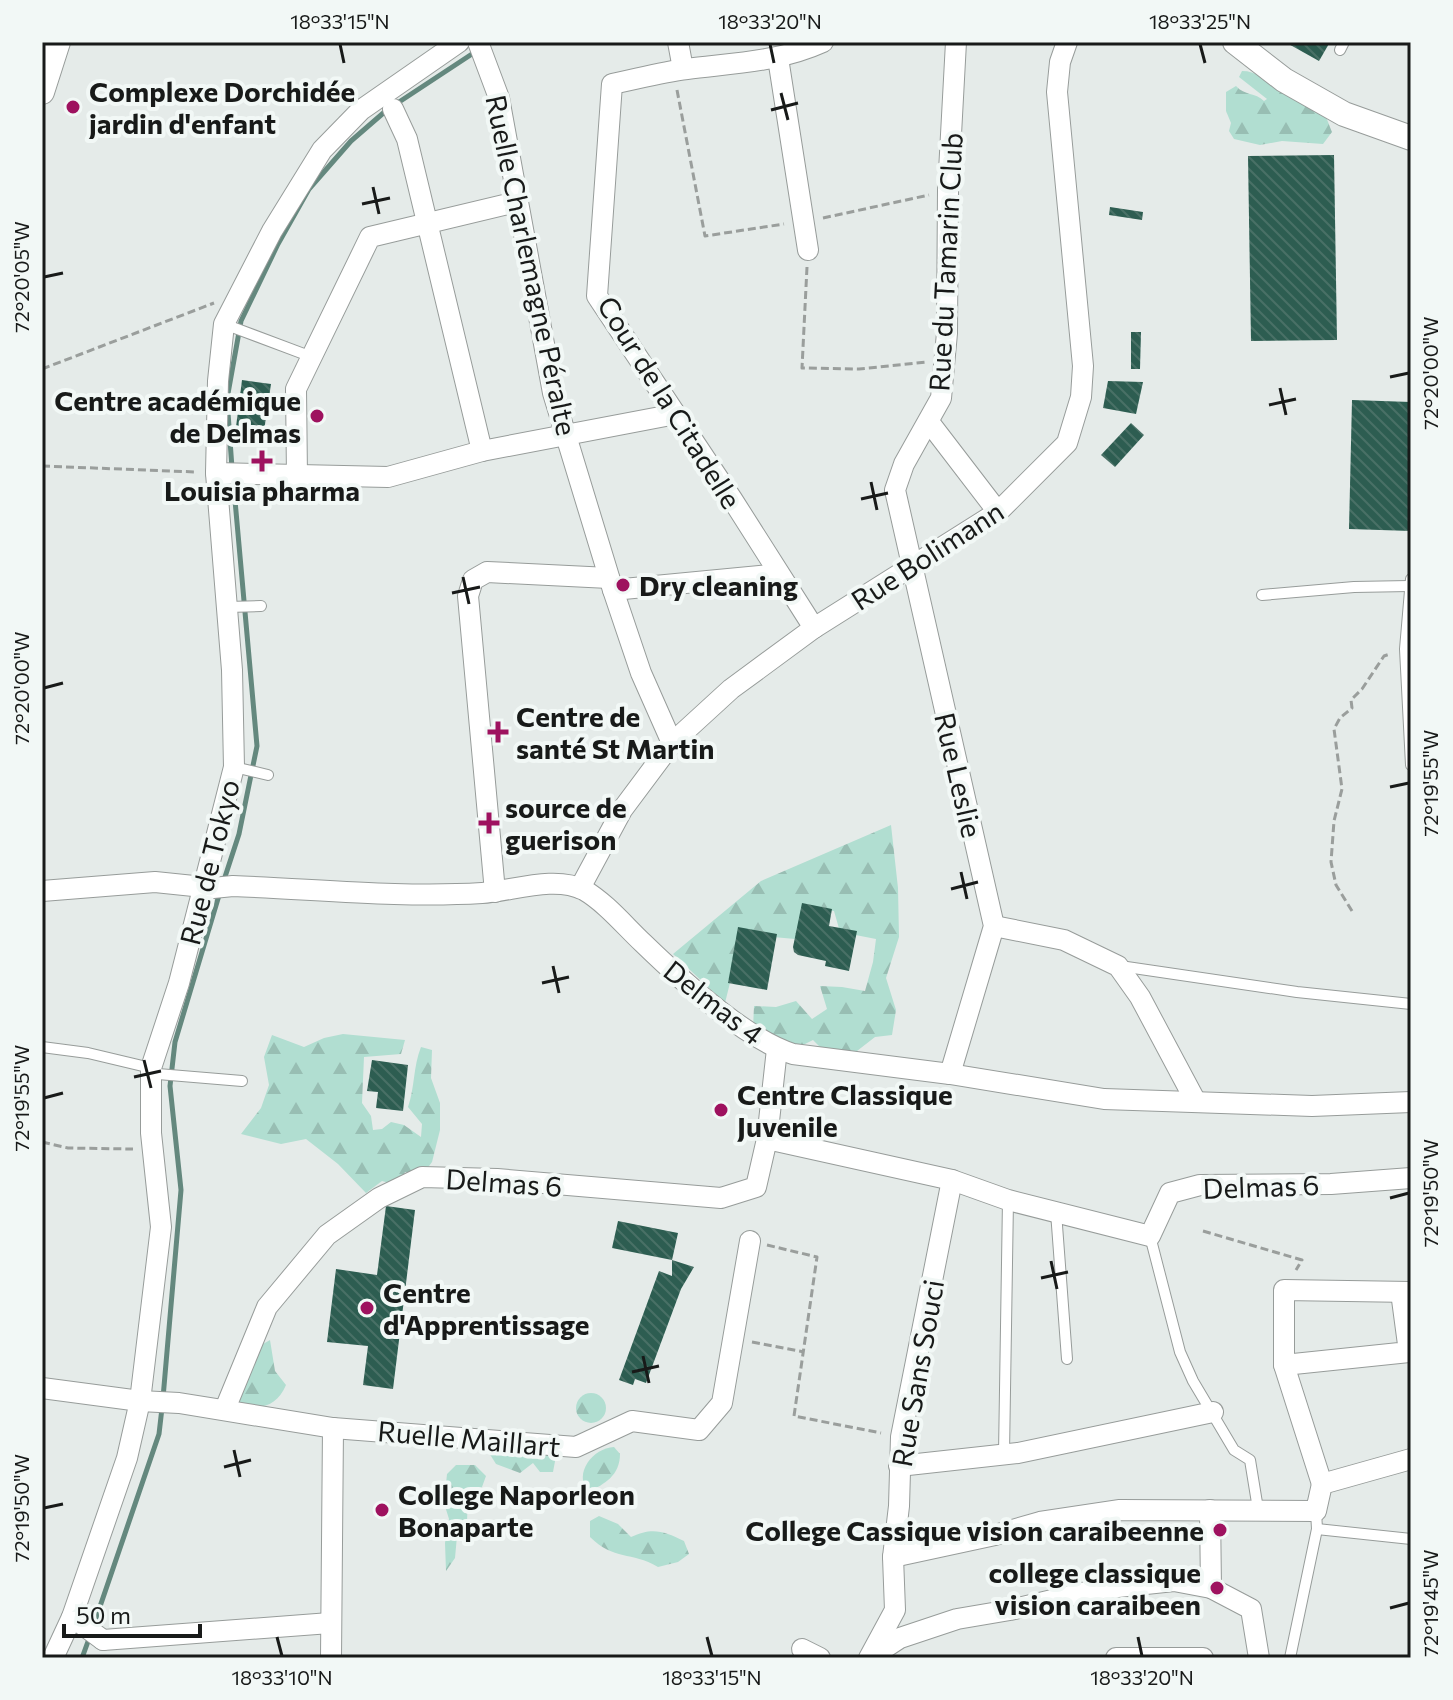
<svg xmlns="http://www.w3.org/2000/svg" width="1453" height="1700" font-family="Commissioner,sans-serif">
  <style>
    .forest { fill: url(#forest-firs) }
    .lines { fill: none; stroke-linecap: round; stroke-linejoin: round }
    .stream { stroke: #64887e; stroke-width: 5 }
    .building { fill: url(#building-back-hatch) }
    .service-casing { stroke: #979c9a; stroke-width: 12 }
    .minor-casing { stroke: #979c9a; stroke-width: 22 }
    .tertiary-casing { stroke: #979c9a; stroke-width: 26 }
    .path { stroke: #9a9e9c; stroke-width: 3; stroke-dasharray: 8 4; stroke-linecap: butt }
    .service { stroke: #fff; stroke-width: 10 }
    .minor { stroke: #fff; stroke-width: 20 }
    .tertiary { stroke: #fff; stroke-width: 24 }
    .ticks { fill: none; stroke: #181a19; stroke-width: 3 }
    .poi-dot { fill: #9e125f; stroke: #f2f8f6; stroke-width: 3 }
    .labels { text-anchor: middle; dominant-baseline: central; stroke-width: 8; stroke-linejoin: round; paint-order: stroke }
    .poi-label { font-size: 28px; font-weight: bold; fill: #181a19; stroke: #f2f8f6; text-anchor: start }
    .street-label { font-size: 28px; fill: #181a19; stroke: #f2f8f6 }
    .neatline { fill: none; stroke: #181a19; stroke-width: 3 }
    .ticks-label { font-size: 20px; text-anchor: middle; fill: #181a19 }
  </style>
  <defs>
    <pattern id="forest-firs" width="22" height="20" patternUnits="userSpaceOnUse" patternTransform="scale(2)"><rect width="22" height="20" fill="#b1ded1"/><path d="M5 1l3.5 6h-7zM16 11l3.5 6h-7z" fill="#98beb3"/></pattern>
    <pattern id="building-back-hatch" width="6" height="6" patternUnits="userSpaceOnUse" patternTransform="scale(2)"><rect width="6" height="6" fill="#2d5d51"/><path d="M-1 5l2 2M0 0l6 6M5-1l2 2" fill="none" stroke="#497066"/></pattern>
  </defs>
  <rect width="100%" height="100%" fill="#e5ebe9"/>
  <g class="forest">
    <path d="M1242,71C1263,71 1268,88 1285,94C1297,99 1310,100 1320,109C1326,114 1329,125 1332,132L1323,144L1282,141L1260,145L1234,139L1229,131L1231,123L1226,111V92L1236,86C1245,96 1255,92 1264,101L1267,99L1239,77Z"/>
    <polygon points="891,825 898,888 899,937 886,978 896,1010 892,1035 875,1037 848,1058 825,1052 813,1040 791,1051 753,1029 754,1006 776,1007 796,1001 812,1019 827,1009 820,986 842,987 865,991 873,962 876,939 840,932 834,911 818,909 806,940 742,934 725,1003 673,954 761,881"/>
    <path d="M343,1034L405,1040L401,1054L364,1057L362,1103L371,1116L373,1130L382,1129L391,1122L404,1125L421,1137L422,1124L408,1107C415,1087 413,1067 421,1047L432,1050L431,1078L440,1103V1130L432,1162L421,1177L405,1172L400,1186L382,1181L366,1193L338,1164L306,1139L281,1144L241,1134L261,1108L269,1085L264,1057L272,1035L304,1047L324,1038Z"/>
    <path d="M270,1340L275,1371L286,1385C276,1409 255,1412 234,1400L256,1348Z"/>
    <circle cx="591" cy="1408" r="15"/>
    <path d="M614,1447L620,1454C620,1475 605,1484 588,1492C573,1473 593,1448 614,1447Z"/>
    <polygon points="486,1448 527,1450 556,1456 553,1472 540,1472 533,1463 520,1473 496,1464"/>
    <polygon points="456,1465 475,1465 486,1476 482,1487 468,1494 467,1522 457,1536 455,1558 446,1571 445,1543 449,1519 444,1503 447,1474"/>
    <path d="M599,1516L618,1524L631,1537C652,1527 664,1531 684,1541L689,1554L678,1562L658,1567C631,1551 614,1561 590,1537V1521Z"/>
  </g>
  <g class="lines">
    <g class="stream">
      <polyline points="396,104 475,52"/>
      <polyline points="232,468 227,399 241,321 278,244 309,189 351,141 388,109"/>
      <polyline points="223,883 239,834 257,746 233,478"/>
      <polyline points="163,1398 181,1190 170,1086 175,1042 220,892"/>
      <polyline points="93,1627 159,1434 162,1408"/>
      <polyline points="82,1658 90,1636"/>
    </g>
  </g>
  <g class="building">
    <polygon points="1285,42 1330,42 1319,61"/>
    <polygon points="1334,155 1337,340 1251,341 1248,156"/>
    <polygon points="1110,207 1143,212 1142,220 1109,215"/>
    <polygon points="1131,332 1141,332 1140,369 1131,369"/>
    <polygon points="242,380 271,384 264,431 236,427"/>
    <polygon points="1108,381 1143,382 1136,414 1103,408"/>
    <polygon points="1352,400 1411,402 1411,531 1349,529"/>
    <polygon points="1131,423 1144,435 1115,467 1101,455"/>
    <polygon points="802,903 832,909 829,926 857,931 849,971 825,966 826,961 798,955 794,952 793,947"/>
    <polygon points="738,927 777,934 767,990 728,983"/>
    <polygon points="372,1060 408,1065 403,1111 376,1108 378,1092 367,1091"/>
    <polygon points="386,1206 415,1210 393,1389 363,1385 368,1346 327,1342 336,1269 377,1275"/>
    <polygon points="618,1221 678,1233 672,1260 694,1267 681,1289 646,1383 635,1379 633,1385 619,1380 659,1271 672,1276 672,1260 612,1248"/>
  </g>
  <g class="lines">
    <defs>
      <g id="service">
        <polyline points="1340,50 1344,42"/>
        <polyline points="224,324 312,357"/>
        <polyline points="1411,579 1405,649 1411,765"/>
        <polyline points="1262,595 1354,587 1409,586"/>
        <polyline points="227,607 261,606"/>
        <polyline points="234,767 268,775"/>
        <polyline points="1120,966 1297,992 1411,1004"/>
        <polyline points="42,1047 88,1053 151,1068 158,1074 242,1081"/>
        <polyline points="1056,1212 1067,1359"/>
        <polyline points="1150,1236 1180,1352 1193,1381 1234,1450 1250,1460 1258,1509"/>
        <polyline points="1004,1454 1008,1200"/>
        <polyline points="1317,1529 1411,1539"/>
        <polyline points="1290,1658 1317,1529 1316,1511"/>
      </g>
      <g id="minor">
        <polyline points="478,42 499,98 553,393 613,590 641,673 672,743"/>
        <polyline points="678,42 683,69"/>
        <polyline points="778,58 808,250"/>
        <polyline points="393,109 407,139 482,451"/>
        <polyline points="929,422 998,512"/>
        <polyline points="216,473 388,477 482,451 676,414"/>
        <polyline points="297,477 296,389 370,237 516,202"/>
        <polyline points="613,590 779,574"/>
        <path d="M814,628L732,499L597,296L612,84C637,79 662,72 687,69C734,63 779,62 823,42"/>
        <polyline points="580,888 622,810 672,743 731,689 814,628 998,512 1067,443 1081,397 1083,366 1057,92 1060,62 1067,42"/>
        <path d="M42,891L155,882L213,888L233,886C315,889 399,898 482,893C512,891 555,875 584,890C606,903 624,925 643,943C679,978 745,1039 793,1054L950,1074L1104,1099L1312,1106L1411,1102"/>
        <polyline points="495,892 468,596 473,580 487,572 609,578"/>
        <polyline points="994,926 1064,940 1118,966 1140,997 1196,1102"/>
        <polyline points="950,1074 994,926 895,490 904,464 941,398 947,333 948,190 956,42"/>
        <polyline points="767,1139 777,1049"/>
        <polyline points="1284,1365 1409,1352 1401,1292"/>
        <polyline points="42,1388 140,1401 179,1403 333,1428 576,1447 632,1421 699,1430 722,1403 750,1241"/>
        <polyline points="225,1409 267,1307 327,1235 379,1198 422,1177 497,1179 721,1198 756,1187 767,1139 952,1180 1008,1200 1150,1236 1170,1193 1200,1185 1331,1184 1411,1178"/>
        <polyline points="899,1466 1018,1453 1213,1412"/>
        <polyline points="1322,1484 1284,1365 1284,1290 1411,1292"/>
        <polyline points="1210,1510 1211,1588"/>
        <polyline points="893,1557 995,1535 1040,1522 1120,1510 1316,1511 1322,1484 1411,1459"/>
        <polyline points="72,1617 103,1640"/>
        <polyline points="103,1640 330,1623"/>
        <polyline points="802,1649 820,1658"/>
        <polyline points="871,1657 900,1638 957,1619 1010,1610 1099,1589 1174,1581 1211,1588 1251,1609 1259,1658"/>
        <polyline points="53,1658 72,1617 127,1458 140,1401 161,1227 151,1133 151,1068 179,983 234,767 232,670 216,473 218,381 224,324 272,231 322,150 361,110 459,42"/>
        <polyline points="331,1658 333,1428"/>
        <polyline points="869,1658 895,1610 893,1557 899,1506 901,1437 952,1180"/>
        <polyline points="1116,1658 1203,1658"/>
      </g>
      <g id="tertiary">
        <polyline points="1235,42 1284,80 1344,114 1411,138"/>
        <polyline points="42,92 58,42"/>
      </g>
    </defs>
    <use href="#service" class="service-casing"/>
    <use href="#minor" class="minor-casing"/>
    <use href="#tertiary" class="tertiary-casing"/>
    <g class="path">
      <polyline points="677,90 705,236 784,224"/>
      <polyline points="823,218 929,195"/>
      <polyline points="807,267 802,368 859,369 926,362"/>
      <polyline points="42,369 214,303"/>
      <polyline points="42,466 196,472"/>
      <polyline points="1352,911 1336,885 1331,862 1334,821 1342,789 1334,729 1340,718 1352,708 1351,700 1362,689 1384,656 1390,654"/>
      <polyline points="42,1142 68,1148 133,1149"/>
      <polyline points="1203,1231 1302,1260 1296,1270"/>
      <polyline points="767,1245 817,1257 794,1416 881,1433"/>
      <polyline points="752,1342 804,1352"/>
    </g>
    <use href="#service" class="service"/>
    <use href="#minor" class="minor"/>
    <use href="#tertiary" class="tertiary"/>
  </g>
  <path class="ticks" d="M340,44L344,63M770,44L774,63M1200,44L1205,63M781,93L788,120M771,110L798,103M373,187L379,214M362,204L390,198M44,277L63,273M1390,377L1409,373M1280,388L1286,415M1269,405L1296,399M871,482L877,510M861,499L888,493M463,577L469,604M452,593L480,587M44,688L63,683M1390,787L1409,783M961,872L967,899M951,889L978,882M553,966L559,993M542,983L569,977M144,1060L151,1088M134,1077L161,1071M44,1098L63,1093M1390,1198L1409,1193M1051,1261L1057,1289M1041,1278L1068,1272M643,1356L649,1383M632,1372L659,1366M234,1450L240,1477M224,1467L251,1460M44,1508L63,1504M1390,1608L1409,1603M277,1637L282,1656M707,1637L712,1656M1138,1637L1142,1656"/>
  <g class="poi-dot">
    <circle cx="73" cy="107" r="8"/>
    <circle cx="317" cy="416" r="8"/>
    <path d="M258 449h8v8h8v8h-8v8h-8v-8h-8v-8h8z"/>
    <circle cx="623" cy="585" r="8"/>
    <path d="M494 720h8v8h8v8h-8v8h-8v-8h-8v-8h8z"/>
    <path d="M485 811h8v8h8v8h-8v8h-8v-8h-8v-8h8z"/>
    <circle cx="721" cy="1110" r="8"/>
    <circle cx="367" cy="1308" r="8"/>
    <circle cx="382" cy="1510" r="8"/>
    <circle cx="1220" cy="1530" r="8"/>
    <circle cx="1217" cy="1588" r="8"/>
  </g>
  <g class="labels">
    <g class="poi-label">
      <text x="89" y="91">Complexe Dorchidée<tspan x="89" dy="32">jardin d'enfant</tspan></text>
      <text x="301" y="400" text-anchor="end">Centre académique<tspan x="301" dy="32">de Delmas</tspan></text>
      <text x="262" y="490" text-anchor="middle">Louisia pharma</text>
      <text x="639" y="585">Dry cleaning</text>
      <text x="516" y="716">Centre de<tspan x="516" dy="32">santé St Martin</tspan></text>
      <text x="505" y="807">source de<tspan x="505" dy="32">guerison</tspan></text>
      <text x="737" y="1094">Centre Classique<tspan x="737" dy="32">Juvenile</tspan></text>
      <text x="383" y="1292">Centre<tspan x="383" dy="32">d'Apprentissage</tspan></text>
      <text x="398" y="1494">College Naporleon<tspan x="398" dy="32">Bonaparte</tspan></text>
      <text x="1204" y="1530" text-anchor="end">College Cassique vision caraibeenne</text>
      <text x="1201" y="1572" text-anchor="end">college classique<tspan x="1201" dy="32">vision caraibeen</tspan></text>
    </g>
    <g class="street-label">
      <text transform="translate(945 262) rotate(-87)">Rue du Tamarin Club</text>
      <text transform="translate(532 265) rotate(78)">Ruelle Charlemagne Péralte</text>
      <text transform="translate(670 402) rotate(58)">Cour de la Citadelle</text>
      <text transform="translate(927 555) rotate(-33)">Rue Bolimann</text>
      <text transform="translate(959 775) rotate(77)">Rue Leslie</text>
      <text transform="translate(209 862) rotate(-76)">Rue de Tokyo</text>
      <text transform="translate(714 1002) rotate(38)">Delmas 4</text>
      <text transform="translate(504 1182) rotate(4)">Delmas 6</text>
      <text transform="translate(1261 1186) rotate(-2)">Delmas 6</text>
      <text transform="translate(917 1373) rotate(-80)">Rue Sans Souci</text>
      <text transform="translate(469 1438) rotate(5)">Ruelle Maillart</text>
    </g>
  </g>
  <rect width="1453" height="1700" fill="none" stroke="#f2f8f6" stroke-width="88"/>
  <path d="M64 1624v12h136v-12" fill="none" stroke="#181a19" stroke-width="4"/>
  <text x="76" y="1624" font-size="24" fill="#181a19" stroke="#f2f8f6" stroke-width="6" paint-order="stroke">50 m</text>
  <rect x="44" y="44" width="1365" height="1612" class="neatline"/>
  <g class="ticks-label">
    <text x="340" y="29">18°33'15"N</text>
    <text x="770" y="29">18°33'20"N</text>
    <text x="1200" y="29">18°33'25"N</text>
    <text transform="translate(22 277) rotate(-90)" y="7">72°20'05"W</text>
    <text transform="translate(1431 373) rotate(-90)" y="7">72°20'00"W</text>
    <text transform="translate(22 688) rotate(-90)" y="7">72°20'00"W</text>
    <text transform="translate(1431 783) rotate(-90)" y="7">72°19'55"W</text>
    <text transform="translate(22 1098) rotate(-90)" y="7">72°19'55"W</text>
    <text transform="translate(1431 1193) rotate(-90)" y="7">72°19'50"W</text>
    <text transform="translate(22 1508) rotate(-90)" y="7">72°19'50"W</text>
    <text transform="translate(1431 1603) rotate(-90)" y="7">72°19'45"W</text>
    <text x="282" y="1685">18°33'10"N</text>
    <text x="712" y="1685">18°33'15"N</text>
    <text x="1142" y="1685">18°33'20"N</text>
  </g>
</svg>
